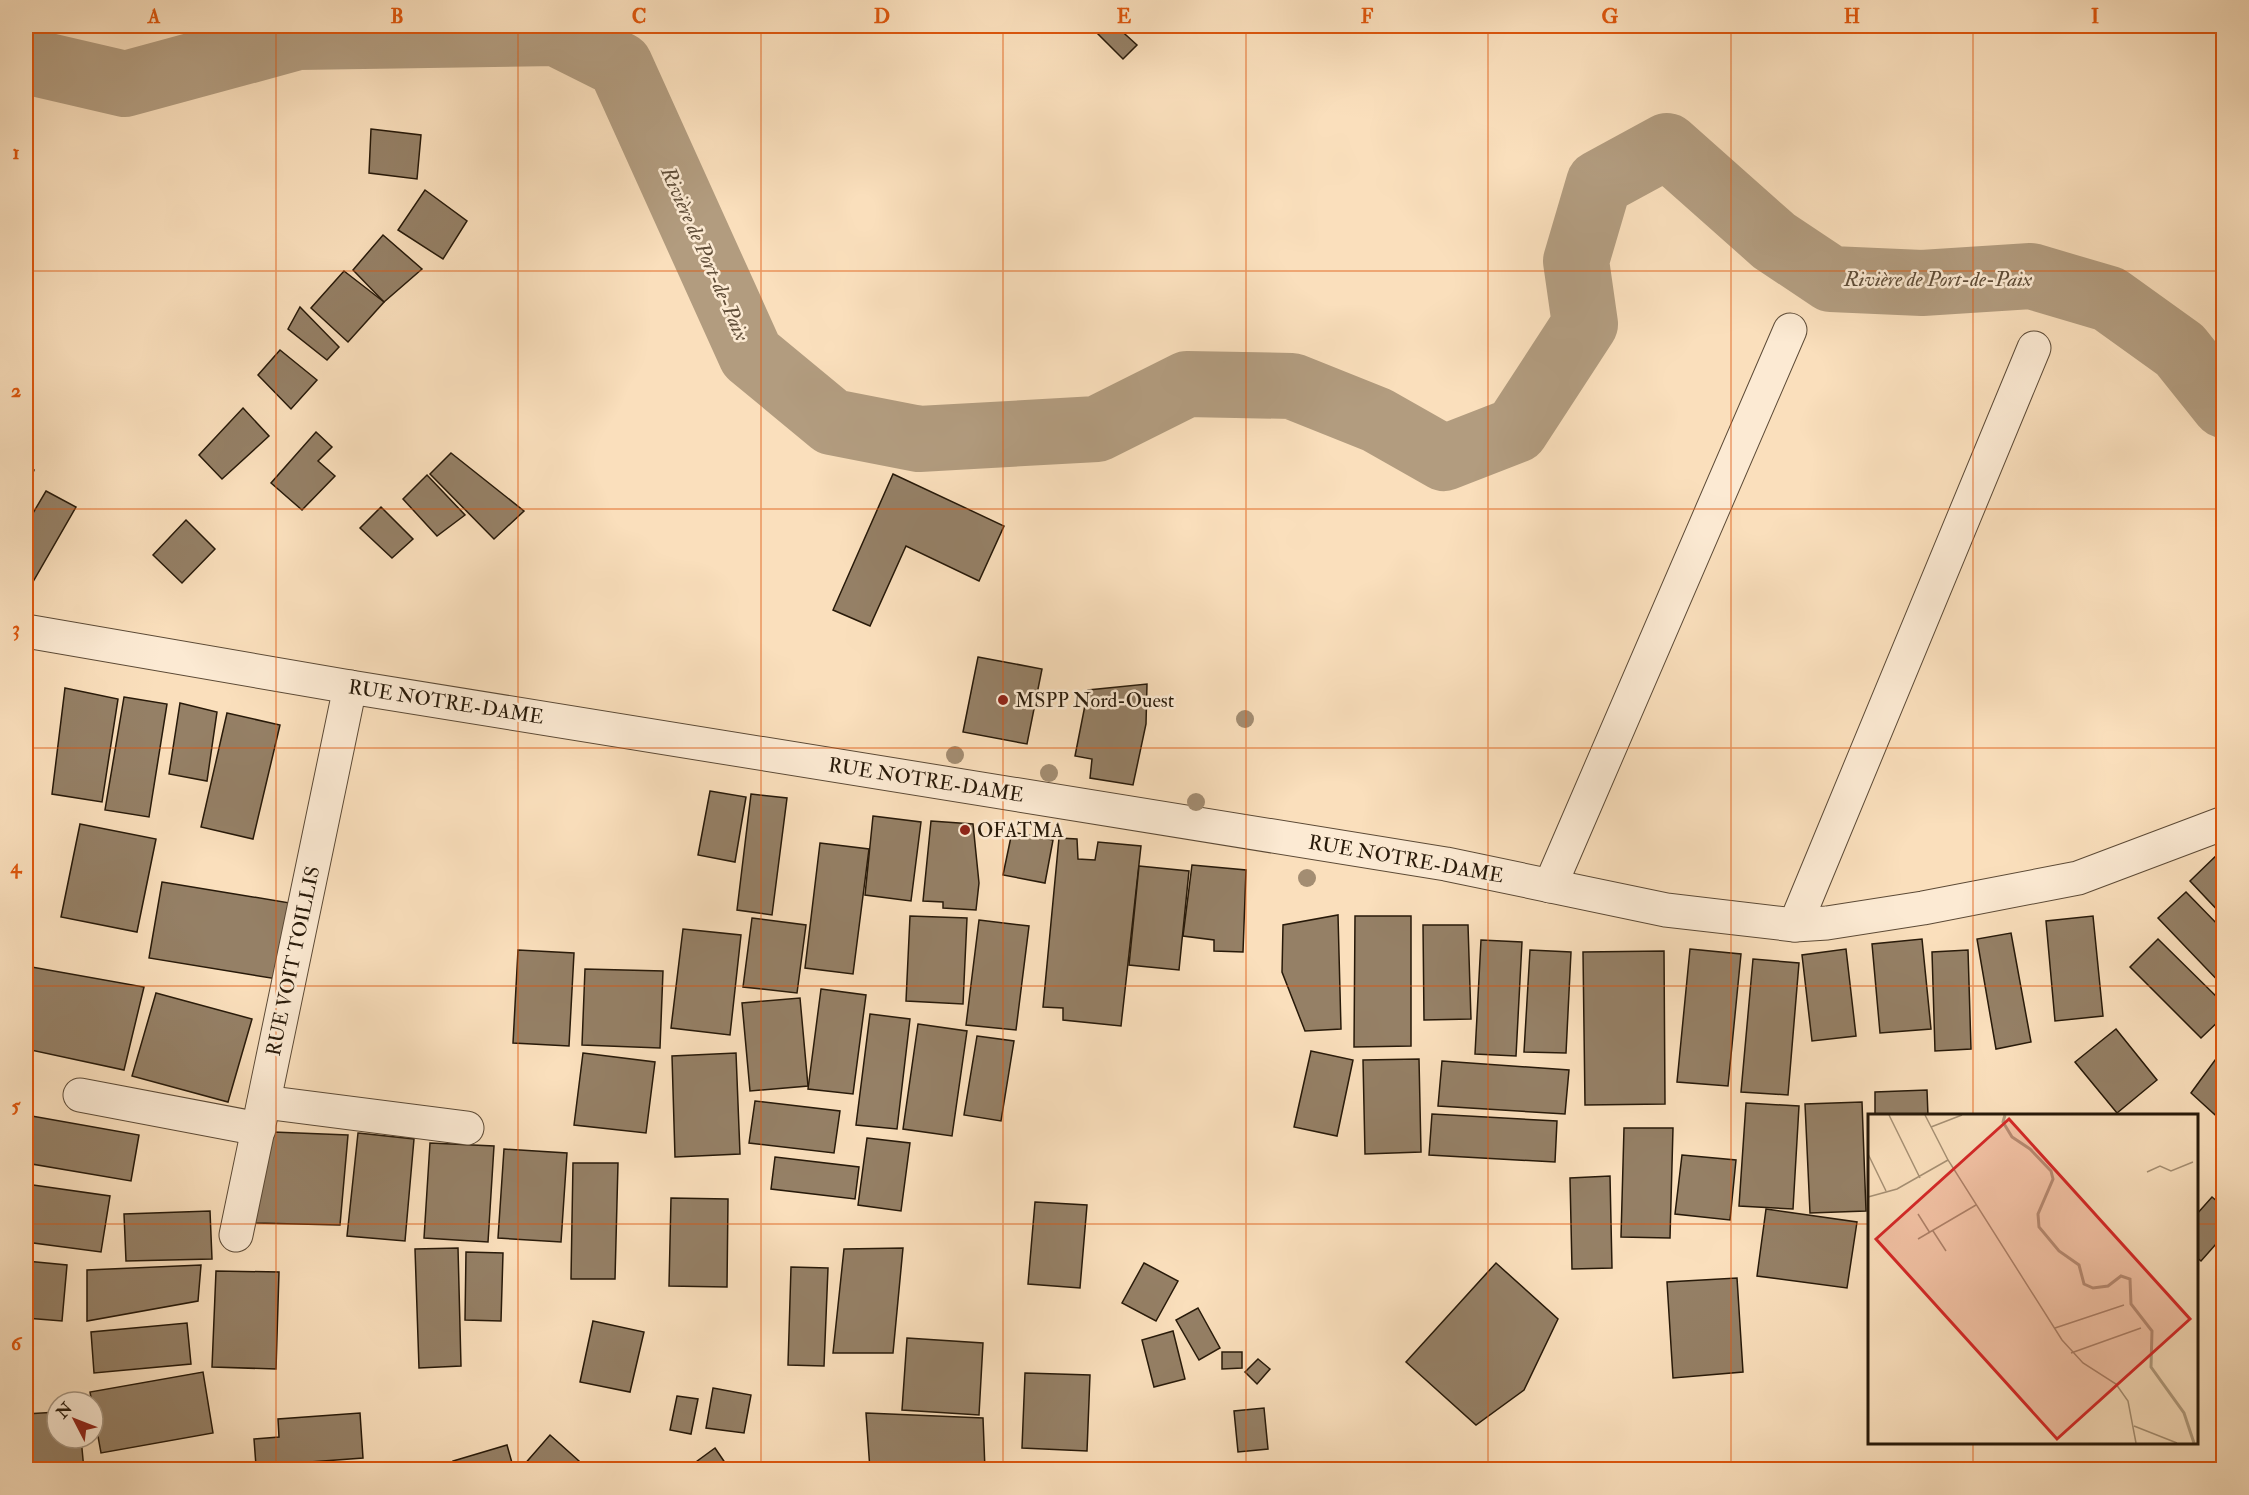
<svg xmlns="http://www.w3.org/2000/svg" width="2249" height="1495" font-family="'IM FELL Double Pica',serif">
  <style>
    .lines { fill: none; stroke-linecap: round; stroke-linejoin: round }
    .river { stroke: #b29c7f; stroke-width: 66 }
    .building { fill: #958066; stroke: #271909; stroke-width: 1.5 }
    .minor-casing { stroke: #5c4a36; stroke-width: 35 }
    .minor { stroke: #fcead3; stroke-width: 33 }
    .tree { fill: #a38d72 }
    .grid { fill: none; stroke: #de560c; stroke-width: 1.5; stroke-opacity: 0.55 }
    .poi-dot { fill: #8f2418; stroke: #fcead3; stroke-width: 2 }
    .labels { text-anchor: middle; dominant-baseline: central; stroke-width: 5; stroke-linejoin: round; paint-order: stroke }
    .poi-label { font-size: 20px; fill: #271909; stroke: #fcead3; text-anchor: start }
    .street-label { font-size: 20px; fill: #271909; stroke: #fcead3 }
    .water-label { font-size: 21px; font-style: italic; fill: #5f4d38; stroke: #fcead3 }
    .inset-river { fill: none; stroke: #b29c7f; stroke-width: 3 }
    .inset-road { fill: none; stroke: #a69074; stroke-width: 1.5 }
    .view { fill: #d62828; fill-opacity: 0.15; stroke: #d62828; stroke-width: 3 }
    .inset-edge { fill: none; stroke: #271909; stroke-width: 3 }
    .neatline { fill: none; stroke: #de560c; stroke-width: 2 }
    .grid-label { font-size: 20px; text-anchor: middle; font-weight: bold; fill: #de560c }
  </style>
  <rect width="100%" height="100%" fill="#fadfbc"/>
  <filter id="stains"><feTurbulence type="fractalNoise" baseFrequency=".00333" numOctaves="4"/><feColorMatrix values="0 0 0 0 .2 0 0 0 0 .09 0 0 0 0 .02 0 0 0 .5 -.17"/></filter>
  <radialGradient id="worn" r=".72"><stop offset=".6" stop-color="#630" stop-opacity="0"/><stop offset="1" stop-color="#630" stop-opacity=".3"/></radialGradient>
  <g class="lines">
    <polyline class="river" points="26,61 125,84 298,37 556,33 620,65 751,355 832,422 919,439 1097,429 1187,384 1292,386 1377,420 1444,458 1516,430 1585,324 1576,261 1599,183 1667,146 1774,241 1831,279 1922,283 2031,276 2109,299 2180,350 2224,405"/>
  </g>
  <g class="building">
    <polygon points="1105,26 1116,26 1137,45 1123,59 1097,33"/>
    <polygon points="371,129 421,135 417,179 369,173"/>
    <polygon points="425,190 467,221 443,259 398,230"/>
    <polygon points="383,235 422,269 384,302 353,270"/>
    <polygon points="344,271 384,302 348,342 311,308"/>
    <polygon points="300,307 339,347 327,360 288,329"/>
    <polygon points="280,350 317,380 291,409 258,375"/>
    <polygon points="243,408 269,436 222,479 199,455"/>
    <polygon points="316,432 332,447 318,461 335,476 302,510 271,483"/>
    <polygon points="451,453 524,511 494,539 430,474"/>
    <polygon points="26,468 34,470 26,491"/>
    <polygon points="893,474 1004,526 979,581 906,546 870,626 833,610"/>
    <polygon points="427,475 465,515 437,536 403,499"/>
    <polygon points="46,491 76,507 26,594 26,525"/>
    <polygon points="381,507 413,539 392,558 360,528"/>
    <polygon points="186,520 215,549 182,583 153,555"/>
    <polygon points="978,657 1042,669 1027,744 963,732"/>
    <polygon points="1147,684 1146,724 1133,785 1090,778 1092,759 1075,756 1088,690"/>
    <polygon points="65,688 118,699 102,802 52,794"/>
    <polygon points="124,697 167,704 149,817 105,810"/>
    <polygon points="180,703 217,712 207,781 169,774"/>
    <polygon points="227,713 280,725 253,839 201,827"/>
    <polygon points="710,791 746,797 735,862 698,855"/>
    <polygon points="751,794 787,798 772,915 737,910"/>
    <polygon points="873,816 921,822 911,901 865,895"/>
    <polygon points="931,821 973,824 979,883 976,910 943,908 943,902 923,901"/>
    <polygon points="80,824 156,839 137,932 61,917"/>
    <polygon points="1012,832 1053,840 1045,883 1003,875"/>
    <polygon points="1059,838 1077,839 1078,859 1095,860 1098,842 1141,846 1121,1026 1063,1020 1063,1008 1043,1007"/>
    <polygon points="820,843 869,849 853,974 805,968"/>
    <polygon points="2223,849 2224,850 2224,917 2190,881"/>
    <polygon points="1192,865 1246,870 1243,952 1214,951 1214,940 1183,936"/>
    <polygon points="1139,866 1189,871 1179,970 1129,965"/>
    <polygon points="162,882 290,903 277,979 149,958"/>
    <polygon points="2186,892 2224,931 2224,987 2158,918"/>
    <polygon points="1338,915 1341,1029 1305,1031 1282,972 1283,925"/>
    <polygon points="910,916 967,918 963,1004 906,1001"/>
    <polygon points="1355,916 1411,916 1411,1046 1354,1047"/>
    <polygon points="2093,916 2103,1016 2055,1021 2046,921"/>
    <polygon points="752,918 806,925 797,993 743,987"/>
    <polygon points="979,920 1029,926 1016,1030 966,1025"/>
    <polygon points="1423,925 1468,925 1471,1019 1424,1020"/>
    <polygon points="683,929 741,935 730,1035 671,1028"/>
    <polygon points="2011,933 2031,1042 1996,1049 1977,939"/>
    <polygon points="1922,939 1931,1029 1880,1033 1872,944"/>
    <polygon points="2158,939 2224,1004 2224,1016 2201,1038 2130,967"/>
    <polygon points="1481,940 1522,942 1516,1056 1475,1054"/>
    <polygon points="1690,949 1741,954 1728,1086 1677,1082"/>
    <polygon points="1846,949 1856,1036 1812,1041 1802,955"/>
    <polygon points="518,950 574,953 569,1046 513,1043"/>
    <polygon points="1530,950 1571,952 1566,1053 1524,1052"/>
    <polygon points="1968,950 1971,1049 1935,1051 1932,952"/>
    <polygon points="1664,951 1665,1104 1585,1105 1583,952"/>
    <polygon points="1753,959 1799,963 1788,1095 1741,1092"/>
    <polygon points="26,966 144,987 124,1070 26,1049"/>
    <polygon points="585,969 663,971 660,1048 582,1045"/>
    <polygon points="821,989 866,995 853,1094 808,1089"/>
    <polygon points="156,993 252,1019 228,1102 132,1076"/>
    <polygon points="800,998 808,1086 750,1091 742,1003"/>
    <polygon points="870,1014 910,1019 897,1129 856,1125"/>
    <polygon points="918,1024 967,1031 952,1136 903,1129"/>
    <polygon points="2116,1029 2157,1080 2117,1113 2075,1062"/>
    <polygon points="977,1036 1014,1041 1001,1121 964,1115"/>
    <polygon points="1311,1051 1353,1060 1337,1136 1294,1127"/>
    <polygon points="583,1053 655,1062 646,1133 574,1125"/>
    <polygon points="736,1053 740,1154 675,1157 672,1056"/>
    <polygon points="2218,1056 2224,1061 2224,1123 2191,1093"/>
    <polygon points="1419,1059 1421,1152 1365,1154 1363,1060"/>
    <polygon points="1442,1061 1569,1070 1565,1114 1438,1106"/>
    <polygon points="1927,1090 1928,1116 1875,1116 1875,1092"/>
    <polygon points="755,1101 840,1111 834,1153 749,1143"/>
    <polygon points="1862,1102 1866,1211 1810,1213 1805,1104"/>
    <polygon points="1746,1103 1799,1106 1793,1209 1739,1206"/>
    <polygon points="1432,1114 1557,1121 1555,1162 1429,1155"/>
    <polygon points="26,1115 139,1135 131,1181 26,1163"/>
    <polygon points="1624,1128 1673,1128 1670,1238 1621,1237"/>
    <polygon points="273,1132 348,1135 340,1225 255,1223"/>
    <polygon points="358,1133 414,1139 405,1241 347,1236"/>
    <polygon points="867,1138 910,1143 901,1211 858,1205"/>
    <polygon points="430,1143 494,1146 488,1242 424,1238"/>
    <polygon points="504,1149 567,1153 561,1242 498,1238"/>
    <polygon points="1682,1155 1736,1160 1730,1220 1675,1214"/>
    <polygon points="775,1157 859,1167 855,1199 771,1189"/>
    <polygon points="573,1163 618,1163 615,1279 571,1279"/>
    <polygon points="1610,1176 1612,1268 1572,1269 1570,1178"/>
    <polygon points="26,1184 110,1196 101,1252 26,1242"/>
    <polygon points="2212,1197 2224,1207 2224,1235 2201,1261 2196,1257 2196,1215"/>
    <polygon points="671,1198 728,1199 727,1287 669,1286"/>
    <polygon points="1035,1202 1087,1205 1080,1288 1028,1284"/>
    <polygon points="1766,1209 1857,1222 1847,1288 1757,1276"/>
    <polygon points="210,1211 212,1259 126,1261 124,1214"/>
    <polygon points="458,1248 461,1366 419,1368 415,1249"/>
    <polygon points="903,1248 893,1353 833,1353 844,1249"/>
    <polygon points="466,1252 503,1253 501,1321 465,1320"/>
    <polygon points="26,1261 67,1265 62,1321 26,1318"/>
    <polygon points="1144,1263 1178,1281 1156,1321 1122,1303"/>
    <polygon points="1496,1263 1558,1319 1524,1390 1476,1425 1406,1362"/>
    <polygon points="201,1265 198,1301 87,1321 87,1270"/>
    <polygon points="791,1267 828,1268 824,1366 788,1365"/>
    <polygon points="216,1271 279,1272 276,1369 212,1367"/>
    <polygon points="1737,1278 1743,1372 1673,1378 1667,1282"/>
    <polygon points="1198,1308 1220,1348 1199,1360 1176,1320"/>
    <polygon points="593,1321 644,1332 630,1392 580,1382"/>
    <polygon points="187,1323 191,1364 94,1373 91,1332"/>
    <polygon points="1173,1331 1185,1379 1154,1387 1142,1340"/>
    <polygon points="907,1338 983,1343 979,1415 902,1410"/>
    <polygon points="1222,1352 1242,1352 1242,1368 1222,1369"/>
    <polygon points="1258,1359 1270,1369 1257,1384 1245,1372"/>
    <polygon points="203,1372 213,1433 101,1453 90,1392"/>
    <polygon points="1025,1373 1090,1375 1087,1451 1022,1448"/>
    <polygon points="713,1388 751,1395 744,1433 706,1428"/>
    <polygon points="2220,1392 2224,1392 2224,1434 2221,1434"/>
    <polygon points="677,1396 698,1399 691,1434 670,1430"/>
    <polygon points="1264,1408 1268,1449 1238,1452 1234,1411"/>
    <polygon points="57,1412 57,1438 81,1438 84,1470 26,1470 26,1414"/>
    <polygon points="360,1413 363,1458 256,1466 254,1439 279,1437 278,1419"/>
    <polygon points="866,1413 983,1418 985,1470 870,1470"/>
    <polygon points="550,1435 589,1470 527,1470 523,1466"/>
    <polygon points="507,1445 514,1470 456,1470 453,1461"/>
    <polygon points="715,1448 730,1470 685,1470"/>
  </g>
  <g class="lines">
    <defs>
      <g id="minor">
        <polyline points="26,631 350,687 1446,864 1666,910 1795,925 1827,923 1923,908 2078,878 2224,823"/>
        <polyline points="1550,886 1790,330"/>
        <polyline points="1795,925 2034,348"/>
        <polyline points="80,1095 259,1129"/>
        <polyline points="264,1102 467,1128"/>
        <polyline points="236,1235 350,687"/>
      </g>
    </defs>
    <use href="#minor" class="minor-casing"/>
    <use href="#minor" class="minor"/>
  </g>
  <g class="tree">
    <circle cx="1245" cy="719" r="9"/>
    <circle cx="955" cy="755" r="9"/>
    <circle cx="1049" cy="773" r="9"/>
    <circle cx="1196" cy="802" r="9"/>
    <circle cx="1307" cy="878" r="9"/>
  </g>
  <path class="grid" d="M276,26V1470M518,26V1470M761,26V1470M1003,26V1470M1246,26V1470M1488,26V1470M1731,26V1470M1973,26V1116M26,271H2224M26,509H2224M26,748H2224M26,986H2224M26,1224H1870M2196,1224H2224M1973,1442V1470"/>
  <g class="poi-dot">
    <circle cx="1003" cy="700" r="6"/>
    <circle cx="965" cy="830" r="6"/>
  </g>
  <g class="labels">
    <g class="poi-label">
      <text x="1015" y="700">MSPP Nord-Ouest</text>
      <text x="977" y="830">OFATMA</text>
    </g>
    <g class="street-label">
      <text transform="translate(446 702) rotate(9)">RUE NOTRE-DAME</text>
      <text transform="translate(926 780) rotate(9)">RUE NOTRE-DAME</text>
      <text transform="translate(1406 859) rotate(10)">RUE NOTRE-DAME</text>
      <text transform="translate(293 961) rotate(-78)">RUE VOIT TOILLIS</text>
    </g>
    <g class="water-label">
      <text transform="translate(705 254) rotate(66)">Rivière de Port-de-Paix</text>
      <text x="1938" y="279">Rivière de Port-de-Paix</text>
    </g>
  </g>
  <g transform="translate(1868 1114)">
    <rect width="330" height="330" fill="#fadfbc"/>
    <path class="inset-river" d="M137,1L135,8L144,23L162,35L183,57L185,65L170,100L171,113L191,137L211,151L216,170L225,174L240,172L253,162L262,165L263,190L284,217L283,253L316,299L326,329"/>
    <path class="inset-road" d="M21,1L52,64M57,1L80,46L194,226L215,249L248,270L260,287L268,329M63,13L94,1M0,40L18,77M279,58L292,52L303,57L325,48M0,83L29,75L80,46M50,100L62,119M65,117L78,137M50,125L108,91M187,214L256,191M203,239L273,214M266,312L309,329"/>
    <path class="view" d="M141,5L322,205L189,325L8,125Z"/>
    <rect width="330" height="330" class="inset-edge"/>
  </g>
  <rect width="2249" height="1495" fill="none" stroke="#fadfbc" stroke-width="66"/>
  <g transform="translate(75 1420) rotate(312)"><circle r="28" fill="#fcead3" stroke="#a79682" stroke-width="1.5"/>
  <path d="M0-4.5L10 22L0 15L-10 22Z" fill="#8f2418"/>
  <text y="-9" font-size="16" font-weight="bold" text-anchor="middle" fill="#271909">N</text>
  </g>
  <rect x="33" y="33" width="2183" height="1429" class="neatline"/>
  <g class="grid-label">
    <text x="154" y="23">A</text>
    <text x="397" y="23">B</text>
    <text x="639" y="23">C</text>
    <text x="882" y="23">D</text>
    <text x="1124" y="23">E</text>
    <text x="1367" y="23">F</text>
    <text x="1610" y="23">G</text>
    <text x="1852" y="23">H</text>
    <text x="2095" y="23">I</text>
    <text x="16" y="159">1</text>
    <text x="16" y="397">2</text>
    <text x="16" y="635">3</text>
    <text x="16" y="873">4</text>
    <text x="16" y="1112">5</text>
    <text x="16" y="1350">6</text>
  </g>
  <rect width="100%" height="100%" filter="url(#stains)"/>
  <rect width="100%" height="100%" fill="url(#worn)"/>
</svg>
